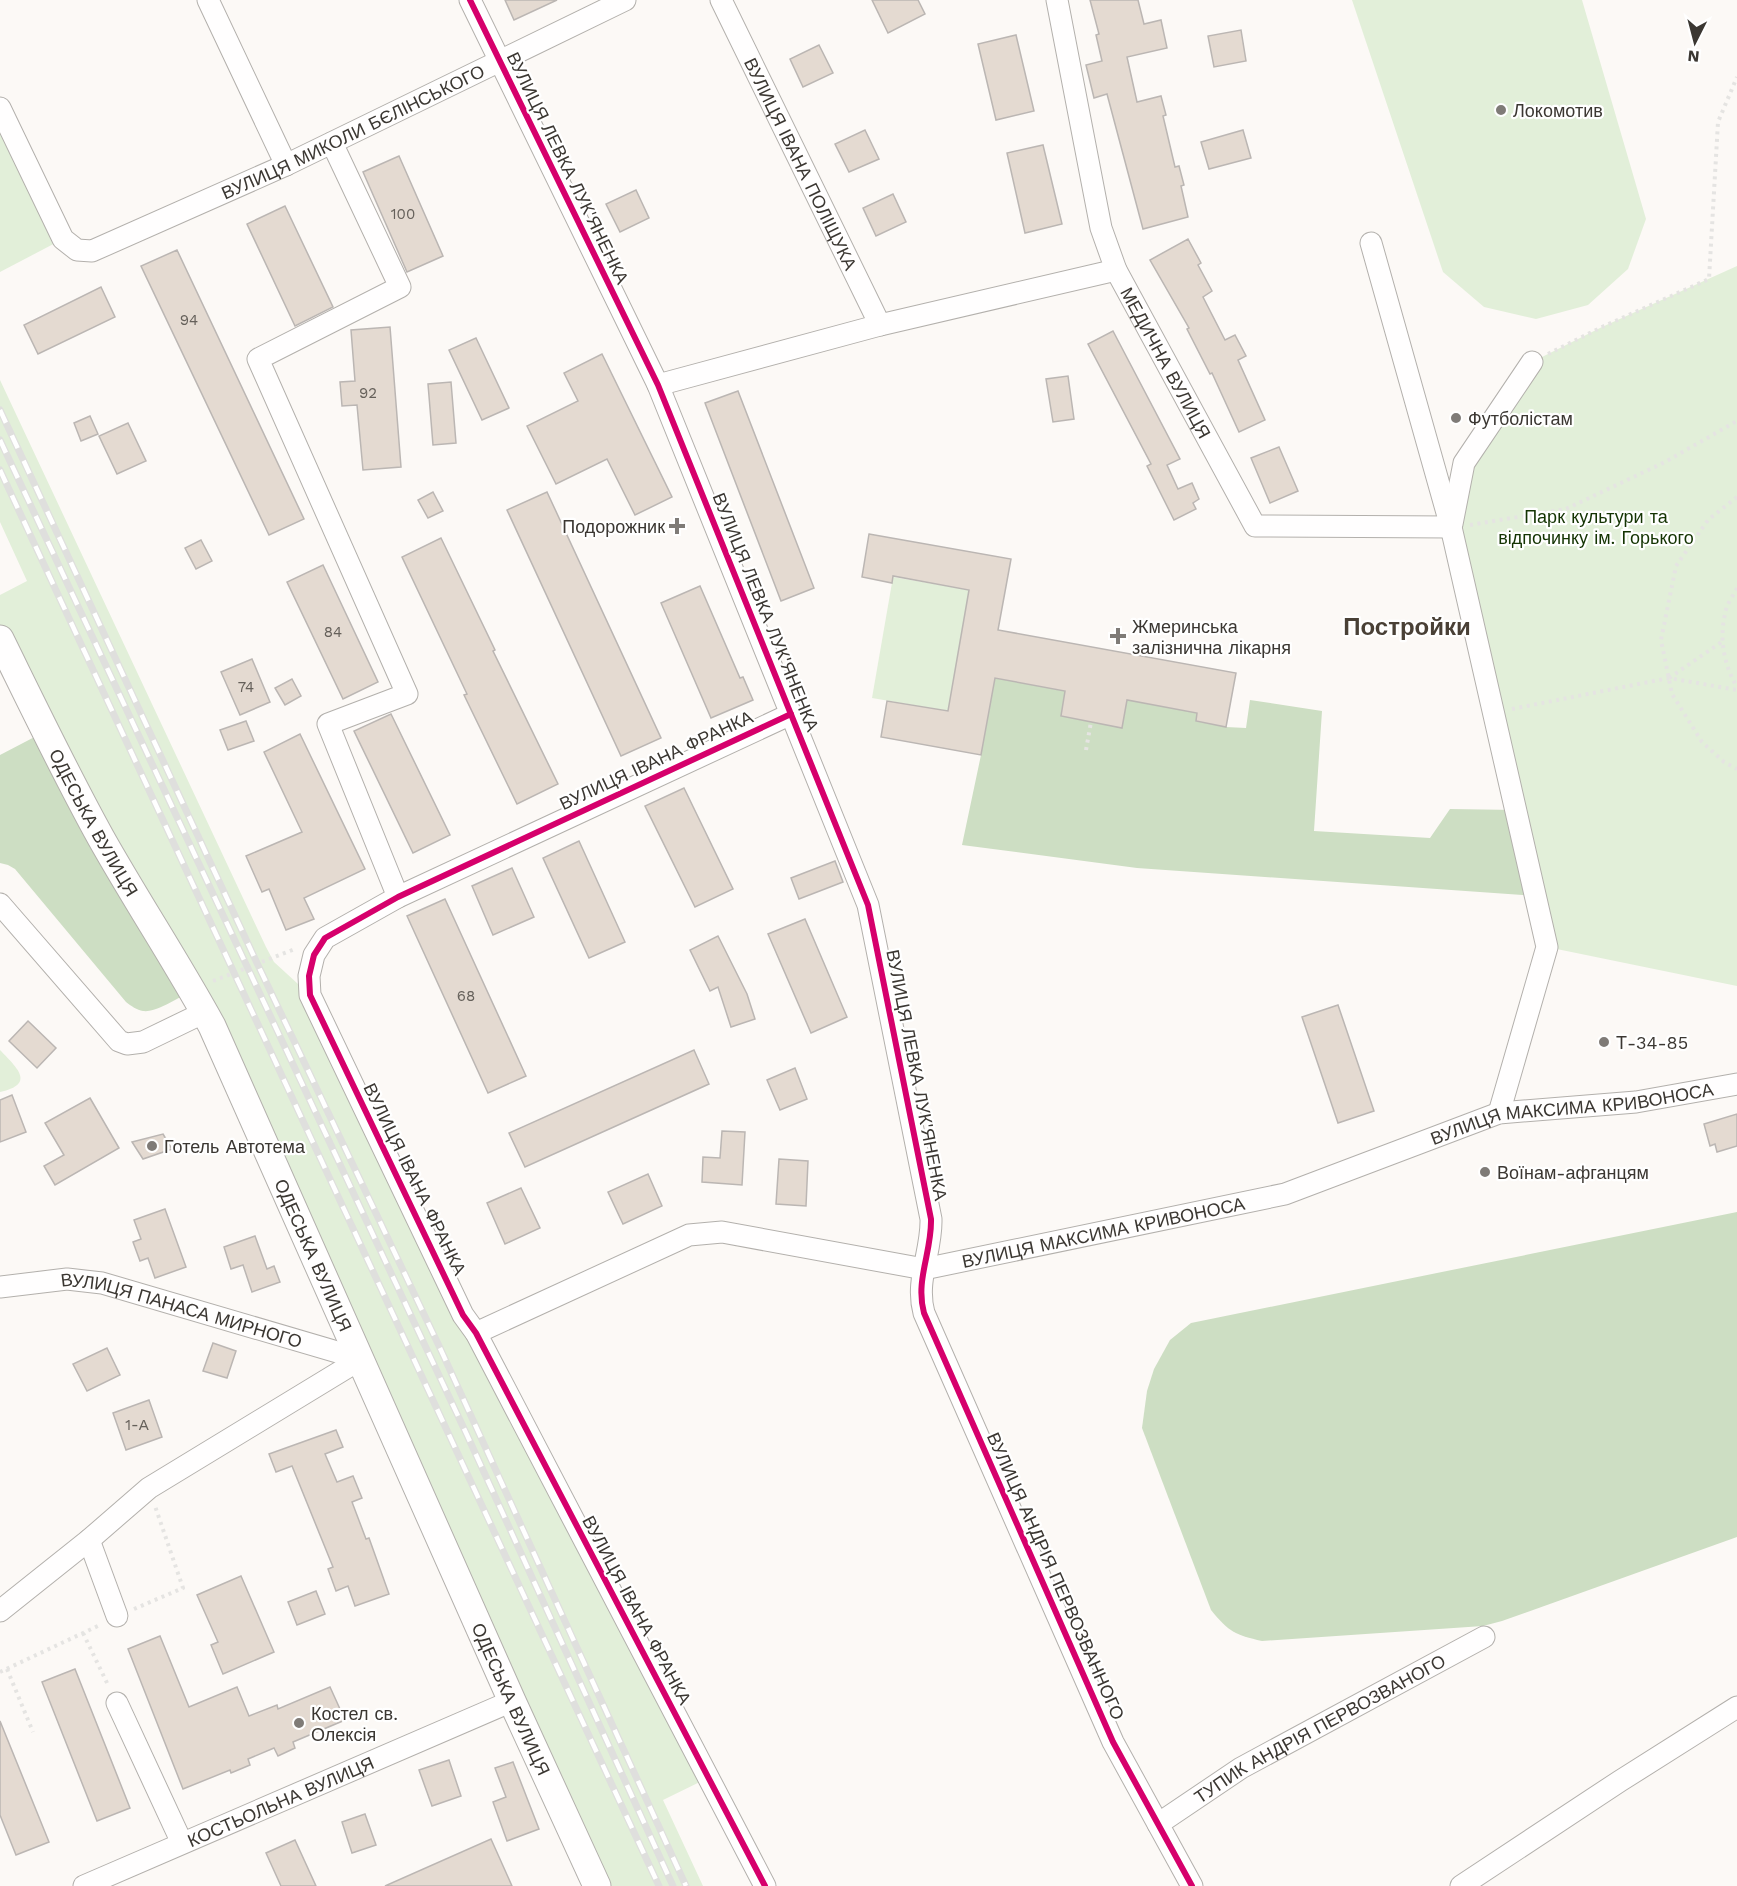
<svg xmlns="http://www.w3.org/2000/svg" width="1737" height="1886" font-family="'Work Sans',sans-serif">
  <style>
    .green { fill: #e2efd9 }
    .forest { fill: #cddec3 }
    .building { fill: #e4dad1; stroke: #bbb6b3; stroke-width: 1.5 }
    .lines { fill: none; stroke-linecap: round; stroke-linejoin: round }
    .minor-casing { stroke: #b3b0ac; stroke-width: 23 }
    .major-casing { stroke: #b3b0ac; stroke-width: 29 }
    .path { stroke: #e5e4e2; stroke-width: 4; stroke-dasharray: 3 4.5; stroke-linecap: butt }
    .minor { stroke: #fffefe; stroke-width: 21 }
    .major { stroke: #fffefe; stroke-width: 27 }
    .rail-casing { stroke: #dfdfdd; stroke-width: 7 }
    .rail { stroke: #fff; stroke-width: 4.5; stroke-dasharray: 14; stroke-linecap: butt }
    .cycleway-casing { stroke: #fff; stroke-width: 10 }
    .cycleway { stroke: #d6006c; stroke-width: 6 }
    .poi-dot { fill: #7f7b77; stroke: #fff; stroke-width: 2 }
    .labels { text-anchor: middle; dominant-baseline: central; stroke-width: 4.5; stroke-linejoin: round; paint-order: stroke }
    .number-label { font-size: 15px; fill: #65605a }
    .poi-label { font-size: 18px; fill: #3b3732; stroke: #fff; text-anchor: start }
    .street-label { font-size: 18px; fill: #3b3732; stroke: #fff }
    .park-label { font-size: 18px; fill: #143403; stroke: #fff }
    .district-label { font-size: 24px; font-weight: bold; fill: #494036; stroke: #fff }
  </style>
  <rect width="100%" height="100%" fill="#fcf9f6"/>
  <g class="green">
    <polygon points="1352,0 1582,0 1646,219 1628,269 1588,305 1536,319 1484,307 1443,272"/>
    <polygon points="0,108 63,239 0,272"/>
    <polygon points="1737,266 1737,986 1547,947 1451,527 1464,463 1532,362 1602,327"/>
    <polygon points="0,380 266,947 274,962 310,995 708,1778 663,1800 703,1886 597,1886 212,1026 0,639 0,595 27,581 0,522"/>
    <polygon points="893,577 969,590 948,711 872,698"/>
    <path d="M0,1050C16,1067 37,1084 0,1092Z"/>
  </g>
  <g class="forest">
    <polygon points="995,678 1065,691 1061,716 1122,727 1127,700 1197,713 1196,721 1226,727 1246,728 1250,700 1322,711 1314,831 1430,838 1450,809 1516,810 1536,896 1137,868 962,845 981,755"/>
    <path d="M46,731L193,990C181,996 156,1013 143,1011C137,1010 131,1006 126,1002L15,869L8,865L0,863V755Z"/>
    <path d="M1737,1212V1537L1502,1621L1483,1626L1262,1641C1235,1635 1229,1632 1211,1610L1142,1428L1147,1391L1154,1369L1170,1340L1191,1323Z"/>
  </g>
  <g class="building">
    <polygon points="505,0 557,0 514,20"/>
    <polygon points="872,0 918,0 925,14 888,33"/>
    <polygon points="1090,0 1138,0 1144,24 1161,20 1167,48 1127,57 1137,102 1161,96 1166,115 1163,116 1175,167 1179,166 1184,185 1181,186 1188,217 1143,229 1107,94 1094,98 1086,65 1102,61 1096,35 1099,34"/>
    <polygon points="1241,30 1246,61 1214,67 1208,36"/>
    <polygon points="1016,35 1034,111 996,120 978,44"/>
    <polygon points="819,45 833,73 803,87 790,59"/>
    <polygon points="865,130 879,159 849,172 835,144"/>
    <polygon points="1243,130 1251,158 1209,169 1201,142"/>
    <polygon points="1043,145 1062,224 1025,233 1007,153"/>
    <polygon points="399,156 443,256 407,272 363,172"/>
    <polygon points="636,190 649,218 620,232 606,204"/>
    <polygon points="893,194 906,222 876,236 863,208"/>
    <polygon points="285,206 333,307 295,326 247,224"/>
    <polygon points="1188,239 1201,263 1198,265 1212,291 1203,297 1225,340 1235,335 1246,356 1238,360 1265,420 1239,432 1212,373 1210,374 1187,329 1189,328 1150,260"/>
    <polygon points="177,250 304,519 269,535 141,266"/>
    <polygon points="101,287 115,317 38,354 24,325"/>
    <polygon points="390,327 401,467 363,470 357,405 342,406 340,382 355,381 351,330"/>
    <polygon points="1113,331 1180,459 1167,465 1178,489 1192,483 1199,499 1193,503 1196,509 1174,520 1147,466 1151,464 1088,344"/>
    <polygon points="476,338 509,408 482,420 449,350"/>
    <polygon points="602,354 672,497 635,515 607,459 556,484 527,426 578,401 564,373"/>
    <polygon points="1068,376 1074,419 1053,422 1046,379"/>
    <polygon points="451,382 456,443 433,445 428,384"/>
    <polygon points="738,391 814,588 781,601 705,403"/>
    <polygon points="90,416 98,434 81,441 74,423"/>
    <polygon points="128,423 146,461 117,474 99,436"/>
    <polygon points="1279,447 1298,491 1270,503 1251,458"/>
    <polygon points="433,492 443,511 428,518 418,500"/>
    <polygon points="547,492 661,738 621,756 507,510"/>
    <polygon points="869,534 1011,559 998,630 1236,673 1226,727 1196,721 1197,713 1127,700 1122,728 1061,716 1065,691 995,678 981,755 881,737 887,701 948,711 969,590 893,576 892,583 862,577"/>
    <polygon points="441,538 495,650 493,651 558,784 517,804 464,695 467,694 402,557"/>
    <polygon points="201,540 212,561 196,569 185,548"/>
    <polygon points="323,565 378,682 343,699 287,582"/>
    <polygon points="700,586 740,678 743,677 753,700 711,718 661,603"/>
    <polygon points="252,659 270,702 240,715 221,672"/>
    <polygon points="292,679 301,696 285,705 275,688"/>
    <polygon points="391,714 450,835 413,853 354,731"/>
    <polygon points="246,721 254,741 228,750 220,730"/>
    <polygon points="300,734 365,869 304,898 314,919 286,930 269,889 262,892 246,856 302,832 264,752"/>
    <polygon points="684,788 733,889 695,907 645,806"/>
    <polygon points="579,841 625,942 589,958 543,858"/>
    <polygon points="835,861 843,882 799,899 791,878"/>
    <polygon points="512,868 534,917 493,935 472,886"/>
    <polygon points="445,899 526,1076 488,1093 407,916"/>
    <polygon points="805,919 847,1017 811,1033 768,934"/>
    <polygon points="718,936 747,994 755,1019 731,1027 718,987 710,991 690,950"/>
    <polygon points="1338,1005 1374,1111 1338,1123 1302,1017"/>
    <polygon points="28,1021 56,1048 37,1068 9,1041"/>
    <polygon points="694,1050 709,1084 525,1167 509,1133"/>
    <polygon points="795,1068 807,1099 780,1110 767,1080"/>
    <polygon points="12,1095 26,1132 0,1142 0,1100"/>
    <polygon points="90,1098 119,1148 55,1185 44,1166 64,1155 45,1123"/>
    <polygon points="1737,1114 1737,1146 1717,1152 1715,1144 1710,1146 1704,1124"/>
    <polygon points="722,1131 745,1132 742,1185 702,1182 703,1157 720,1158"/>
    <polygon points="163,1134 172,1149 143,1159 132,1142"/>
    <polygon points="779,1159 808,1161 806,1206 776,1204"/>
    <polygon points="648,1174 662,1206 623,1224 608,1192"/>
    <polygon points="521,1188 540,1228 505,1244 487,1203"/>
    <polygon points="165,1209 186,1267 155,1278 148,1258 140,1261 133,1242 141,1239 134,1220"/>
    <polygon points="255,1236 267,1269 274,1266 280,1282 252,1292 243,1265 231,1269 224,1247"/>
    <polygon points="213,1343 236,1351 227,1378 203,1371"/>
    <polygon points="107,1348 120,1375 87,1391 73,1364"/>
    <polygon points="149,1400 162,1437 126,1450 113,1413"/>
    <polygon points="336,1430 343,1447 325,1454 337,1482 353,1476 362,1498 352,1502 366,1539 369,1538 389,1594 355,1606 348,1586 336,1591 328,1569 333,1567 292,1466 276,1472 269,1454"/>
    <polygon points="241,1576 274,1652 223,1674 211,1645 218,1642 197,1595"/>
    <polygon points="316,1591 325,1614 297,1625 288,1602"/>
    <polygon points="160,1636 189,1707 237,1687 249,1716 277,1705 278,1709 330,1687 345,1720 293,1742 295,1748 278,1756 274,1748 248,1759 250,1765 231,1773 230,1770 183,1789 128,1649"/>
    <polygon points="75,1669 130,1808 97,1821 42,1682"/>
    <polygon points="0,1721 49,1842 16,1855 0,1815"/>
    <polygon points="449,1760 461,1796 432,1806 419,1770"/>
    <polygon points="513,1762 539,1829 507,1841 493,1802 506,1797 495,1768"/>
    <polygon points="365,1814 376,1845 352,1853 342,1822"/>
    <polygon points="491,1839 512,1886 385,1886"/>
    <polygon points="295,1840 316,1886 281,1886 266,1853"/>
  </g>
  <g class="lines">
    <defs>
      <g id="minor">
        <polyline points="208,0 286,165"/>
        <path d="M470,0L658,385L868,905L931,1219C932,1252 915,1280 924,1313L1113,1742L1192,1886"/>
        <path id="s1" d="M721,0L880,325"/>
        <path id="s2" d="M1057,0L1101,228L1116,270L1255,526L1451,527"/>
        <path id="s3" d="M0,108L63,239L77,250L92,251L286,165L625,0"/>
        <polyline points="332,143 400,287 258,359 407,694 328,724 398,897"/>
        <polyline points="1371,243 1451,527 1547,947 1499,1113"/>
        <polyline points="658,385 880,325 1116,270"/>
        <polyline points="1452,524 1464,463 1532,362"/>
        <polyline points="0,904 119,1041 127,1044 143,1042 205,1012"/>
        <path id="s4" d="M0,1287L67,1279L102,1283L361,1359"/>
        <path id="s5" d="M476,1333L689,1235L722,1232L924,1269L1285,1194L1499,1113L1636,1102L1737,1084"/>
        <polyline points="89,1540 117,1616"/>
        <polyline points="0,1611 89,1540 149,1488 361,1359"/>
        <polyline points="117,1703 182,1843"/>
        <path id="s6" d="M1158,1824L1241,1768L1484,1637"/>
        <path id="s7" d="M84,1886L512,1701"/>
        <polyline points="765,1886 476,1333 463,1315 310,995 309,976 314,955 325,938 398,897 791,714"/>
        <polyline points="1461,1886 1620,1781 1737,1707"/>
      </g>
      <g id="major">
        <path id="s8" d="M0,639C33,706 65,773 101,838C137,902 177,962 212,1026L512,1701L597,1886"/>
      </g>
    </defs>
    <use href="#minor" class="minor-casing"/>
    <use href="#major" class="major-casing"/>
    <g class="path">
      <polyline points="1548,354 1602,327 1709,279 1718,122 1737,77"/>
      <polyline points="1737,497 1708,520 1676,566 1661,640 1672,694 1702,742 1724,762 1737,769"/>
      <polyline points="1470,525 1566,509 1665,462 1737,421"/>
      <path d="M1737,588C1733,596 1726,605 1725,614C1719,639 1724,665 1737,687"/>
      <polyline points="1669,678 1723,641"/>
      <polyline points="1512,709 1669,678 1737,690"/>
      <polyline points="1086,750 1091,722"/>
      <polyline points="213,981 295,949"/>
      <polyline points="134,1609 183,1588 155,1506"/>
      <polyline points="83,1633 109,1687"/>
      <polyline points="7,1669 33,1732"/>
      <polyline points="0,1672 100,1625"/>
    </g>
    <use href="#minor" class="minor"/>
    <use href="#major" class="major"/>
    <defs>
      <g id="rail">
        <polyline points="0,410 257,963 440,1348 686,1886"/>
        <polyline points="0,440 467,1435 673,1886"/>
        <polyline points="0,470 659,1886"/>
      </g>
    </defs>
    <use href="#rail" class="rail-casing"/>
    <use href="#rail" class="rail"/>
    <defs>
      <g id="cycleway">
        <path d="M470,0L658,385L868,905L931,1219C932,1252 915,1280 924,1313L1113,1742L1192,1886"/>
        <polyline points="765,1886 476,1333 463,1315 310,995 309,976 314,955 325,938 398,897 791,714"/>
      </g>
    </defs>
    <use href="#cycleway" class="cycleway-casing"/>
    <use href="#cycleway" class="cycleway"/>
  </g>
  <g class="poi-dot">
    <circle cx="1501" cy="110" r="6"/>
    <circle cx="1456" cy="418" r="6"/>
    <path d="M674 517h6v6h6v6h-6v6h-6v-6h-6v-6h6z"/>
    <path d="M1115 627h6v6h6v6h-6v6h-6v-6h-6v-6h6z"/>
    <circle cx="1604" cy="1042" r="6"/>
    <circle cx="152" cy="1146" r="6"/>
    <circle cx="1485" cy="1172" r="6"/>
    <circle cx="299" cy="1723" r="6"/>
  </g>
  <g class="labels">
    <g class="number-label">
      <text x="403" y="214">100</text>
      <text x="189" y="320">94</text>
      <text x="368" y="393">92</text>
      <text x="333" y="632">84</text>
      <text x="246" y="687">74</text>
      <text x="466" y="996">68</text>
      <text x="137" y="1425">1-А</text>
    </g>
    <g class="poi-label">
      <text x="1513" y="110">Локомотив</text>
      <text x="1468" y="418">Футболістам</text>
      <text x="665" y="526" text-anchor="end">Подорожник</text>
      <text x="1132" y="626">Жмеринська<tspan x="1132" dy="21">залізнична лікарня</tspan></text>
      <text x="1616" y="1042">Т-34-85</text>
      <text x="164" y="1146">Готель Автотема</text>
      <text x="1497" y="1172">Воїнам-афганцям</text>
      <text x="311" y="1713">Костел св.<tspan x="311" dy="21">Олексія</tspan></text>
    </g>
    <g class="street-label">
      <text stroke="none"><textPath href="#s3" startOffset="465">ВУЛИЦЯ МИКОЛИ БЄЛІНСЬКОГО</textPath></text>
      <text stroke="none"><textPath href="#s1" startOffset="182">ВУЛИЦЯ ІВАНА ПОЛІЩУКА</textPath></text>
      <text transform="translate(568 168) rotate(64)">ВУЛИЦЯ ЛЕВКА ЛУК'ЯНЕНКА</text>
      <text stroke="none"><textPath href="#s2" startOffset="382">МЕДИЧНА ВУЛИЦЯ</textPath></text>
      <text transform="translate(766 612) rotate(68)">ВУЛИЦЯ ЛЕВКА ЛУК'ЯНЕНКА</text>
      <text transform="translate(656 760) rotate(-25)">ВУЛИЦЯ ІВАНА ФРАНКА</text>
      <text stroke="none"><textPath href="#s8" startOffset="206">ОДЕСЬКА ВУЛИЦЯ</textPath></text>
      <text transform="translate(917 1075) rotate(79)">ВУЛИЦЯ ЛЕВКА ЛУК'ЯНЕНКА</text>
      <text stroke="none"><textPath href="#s5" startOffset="1142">ВУЛИЦЯ МАКСИМА КРИВОНОСА</textPath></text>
      <text transform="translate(415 1179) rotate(64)">ВУЛИЦЯ ІВАНА ФРАНКА</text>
      <text stroke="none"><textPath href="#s5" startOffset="656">ВУЛИЦЯ МАКСИМА КРИВОНОСА</textPath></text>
      <text stroke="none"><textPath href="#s8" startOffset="692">ОДЕСЬКА ВУЛИЦЯ</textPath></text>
      <text stroke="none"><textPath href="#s4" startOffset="186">ВУЛИЦЯ ПАНАСА МИРНОГО</textPath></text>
      <text transform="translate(1056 1576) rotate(66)">ВУЛИЦЯ АНДРІЯ ПЕРВОЗВАННОГО</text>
      <text transform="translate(637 1610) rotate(62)">ВУЛИЦЯ ІВАНА ФРАНКА</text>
      <text stroke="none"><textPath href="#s8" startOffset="1178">ОДЕСЬКА ВУЛИЦЯ</textPath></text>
      <text stroke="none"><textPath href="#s6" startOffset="188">ТУПИК АНДРІЯ ПЕРВОЗВАНОГО</textPath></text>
      <text stroke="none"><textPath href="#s7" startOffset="214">КОСТЬОЛЬНА ВУЛИЦЯ</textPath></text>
    </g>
    <g class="park-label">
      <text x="1596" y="516">Парк культури та<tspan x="1596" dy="21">відпочинку ім. Горького</tspan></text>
    </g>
    <g class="district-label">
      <text x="1407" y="627">Постройки</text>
    </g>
  </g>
  <g transform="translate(1695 42) rotate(186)" stroke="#ffffff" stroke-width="4.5" paint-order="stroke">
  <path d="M0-4.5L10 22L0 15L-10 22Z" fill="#3b3732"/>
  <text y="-9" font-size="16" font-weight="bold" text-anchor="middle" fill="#3b3732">N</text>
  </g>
</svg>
